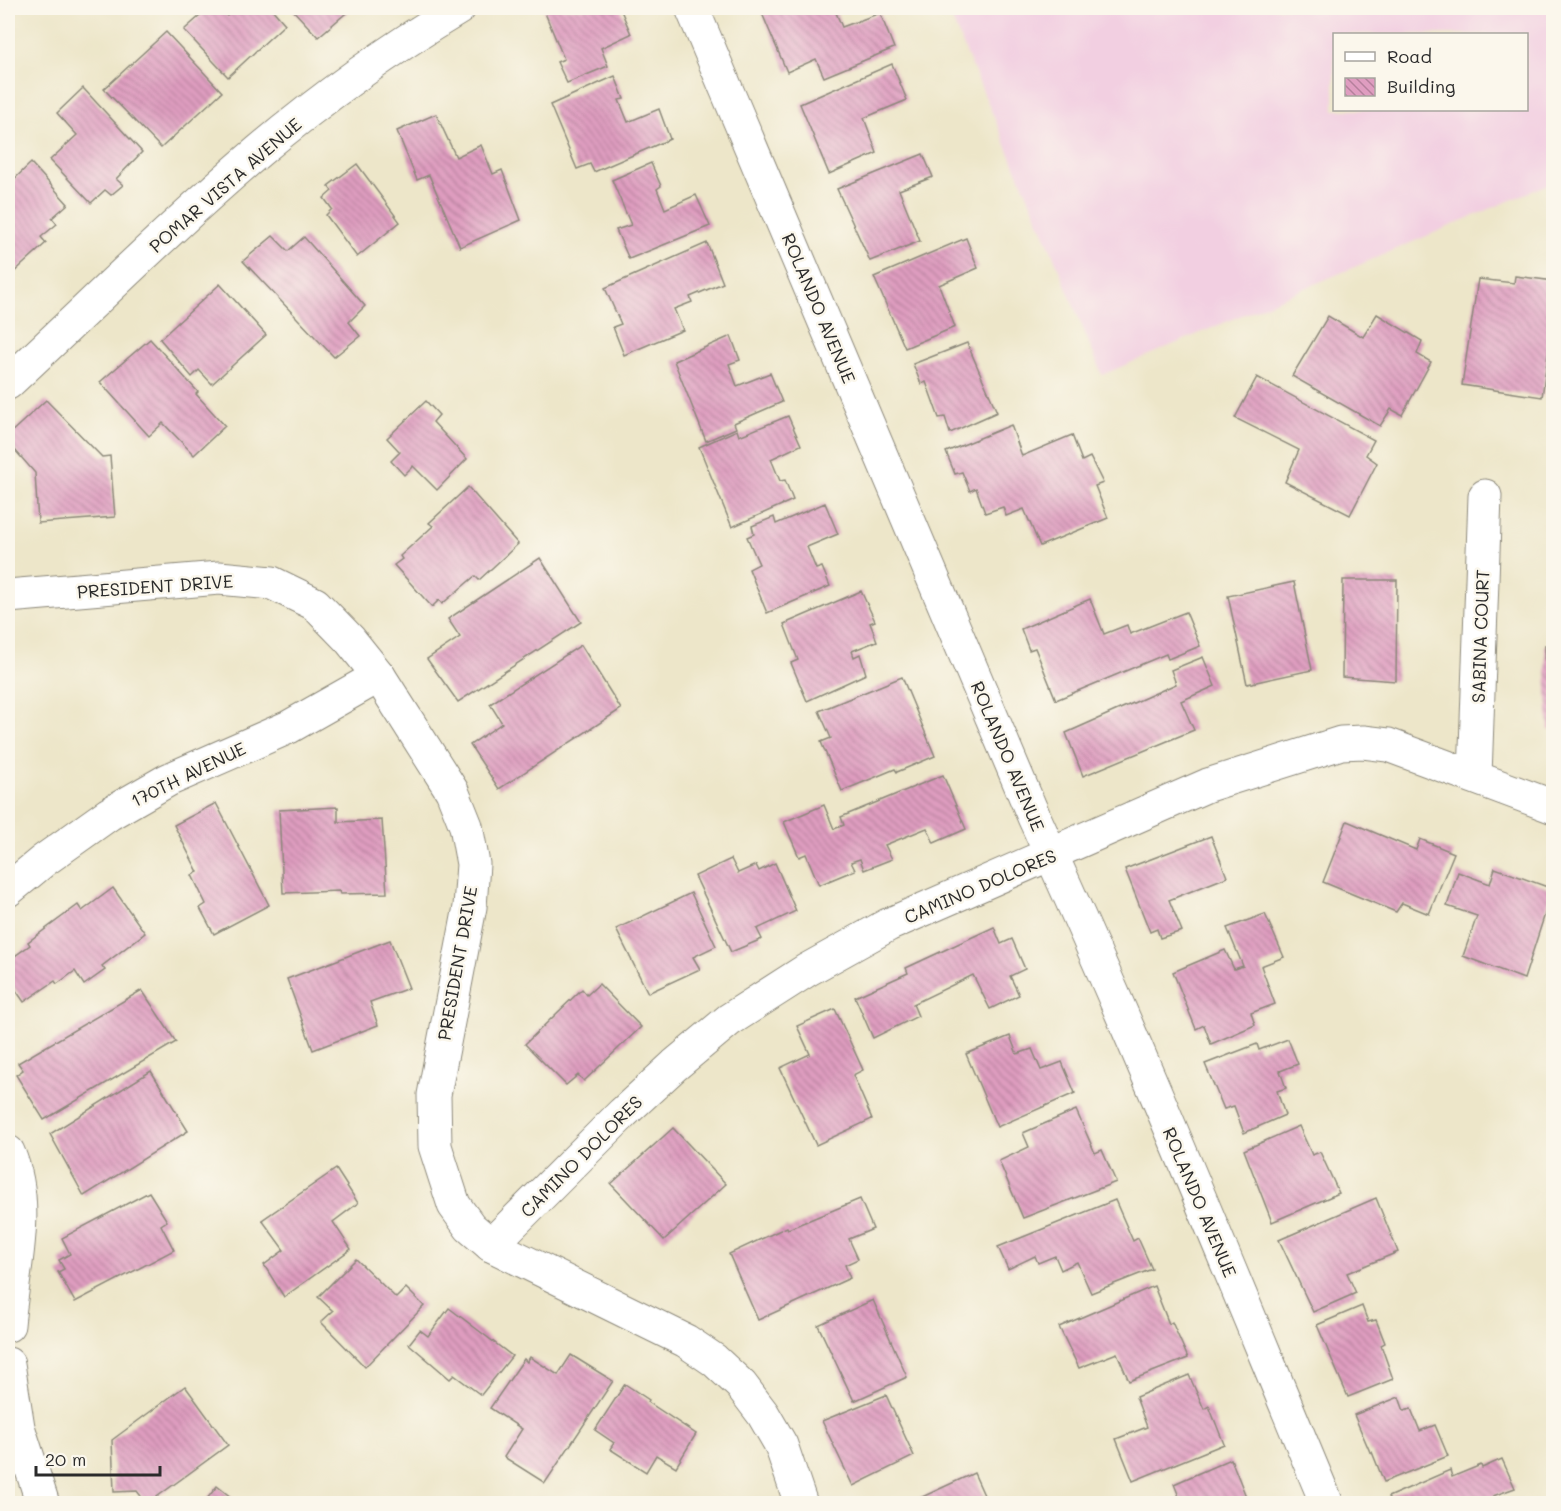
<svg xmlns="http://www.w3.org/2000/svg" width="1561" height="1511" font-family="Mali,sans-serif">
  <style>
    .built { fill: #f2cfe1; fill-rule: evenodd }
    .building { fill: url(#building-back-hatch) }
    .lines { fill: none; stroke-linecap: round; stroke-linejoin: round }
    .minor-casing { stroke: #8c887a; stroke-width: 35 }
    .minor { stroke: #fff; stroke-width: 33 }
    .labels { text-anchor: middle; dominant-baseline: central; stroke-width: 5; stroke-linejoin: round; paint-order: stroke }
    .street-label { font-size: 18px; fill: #2b2b2b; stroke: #fbf7ec }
  </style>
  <defs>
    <pattern id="building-back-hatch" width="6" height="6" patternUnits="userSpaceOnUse" patternTransform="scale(1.5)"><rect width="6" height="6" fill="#df9dc0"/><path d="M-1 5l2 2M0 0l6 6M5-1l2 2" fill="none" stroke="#b5809c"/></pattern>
  </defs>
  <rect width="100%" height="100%" fill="#fbf7ec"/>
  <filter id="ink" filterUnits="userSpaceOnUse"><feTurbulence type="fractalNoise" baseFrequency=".0167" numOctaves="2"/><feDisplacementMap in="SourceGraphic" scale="12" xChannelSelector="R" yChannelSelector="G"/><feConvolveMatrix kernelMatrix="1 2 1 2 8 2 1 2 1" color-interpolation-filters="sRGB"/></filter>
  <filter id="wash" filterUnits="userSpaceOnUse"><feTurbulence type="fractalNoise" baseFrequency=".008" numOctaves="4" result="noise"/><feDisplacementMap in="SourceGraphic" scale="24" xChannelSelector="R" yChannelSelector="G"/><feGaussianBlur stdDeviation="1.35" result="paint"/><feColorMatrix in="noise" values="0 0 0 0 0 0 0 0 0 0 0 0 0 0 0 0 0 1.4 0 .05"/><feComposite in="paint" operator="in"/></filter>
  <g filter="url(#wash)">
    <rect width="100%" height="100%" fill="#ede6c9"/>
    <path class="built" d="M947,8H1553V182L1102,375L1049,245ZM1334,34H1526V110H1334Z"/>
    <g id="blocks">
      <g class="building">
        <polygon points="209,8 220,8 227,16 236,8 271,8 285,24 228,77 184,30"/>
        <polygon points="291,8 352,8 318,37"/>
        <polygon points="543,8 620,8 631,34 601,48 608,66 567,83 557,62 564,59"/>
        <polygon points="769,8 834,8 842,27 880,13 894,48 824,77 816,59 787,72 761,11"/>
        <polygon points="166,32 222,92 161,148 104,89"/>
        <polygon points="892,64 907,100 864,118 877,153 829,174 800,104"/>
        <polygon points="615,76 624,99 619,100 628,122 659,109 670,139 594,172 590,164 577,169 550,105"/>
        <polygon points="83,88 142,152 116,179 123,185 111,195 105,190 91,203 50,160 77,135 57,113"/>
        <polygon points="436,114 456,157 481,145 493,174 502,170 521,220 460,247 429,175 417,180 397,131"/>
        <polygon points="923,154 933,177 899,190 920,241 870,261 837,189"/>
        <polygon points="31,163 68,204 52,218 57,224 41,237 46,243 11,275 8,271 8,185"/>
        <polygon points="651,163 661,186 657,189 665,209 696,195 710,226 629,259 616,230 631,225 612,180"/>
        <polygon points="357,164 400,222 357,257 326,215 332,209 324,198 332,191 328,186"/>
        <polygon points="273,236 288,251 304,237 365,306 349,322 360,336 334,357 243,261"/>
        <polygon points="966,238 978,268 939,285 955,327 905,348 874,277"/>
        <polygon points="707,243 723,283 690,297 692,302 674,309 683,330 624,355 613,327 621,324 605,288"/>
        <polygon points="1515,276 1554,281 1554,335 1551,334 1542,397 1462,385 1478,279 1514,283"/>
        <polygon points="220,284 266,335 212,384 199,370 192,377 160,339"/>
        <polygon points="1377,314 1422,341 1417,354 1431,362 1402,415 1391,409 1380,426 1292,376 1328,316 1363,337"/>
        <polygon points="731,336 740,360 729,364 737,386 770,373 782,402 734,423 736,428 706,441 674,361"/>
        <polygon points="150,339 198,392 196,394 225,426 194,455 163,423 149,436 100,382"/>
        <polygon points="967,343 997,412 950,433 945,417 939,418 926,382 921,384 913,364"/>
        <polygon points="1257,377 1374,440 1366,455 1377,463 1350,515 1285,482 1299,450 1235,418"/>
        <polygon points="46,400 102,457 110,456 115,517 38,523 35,473 8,442 8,435"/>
        <polygon points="426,401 439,415 433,422 467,459 437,490 413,466 404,475 391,461 400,452 387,438"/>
        <polygon points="788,416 801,445 771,459 780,481 785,480 793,500 732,527 699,447 737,430 739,436"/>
        <polygon points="1011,425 1022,456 1072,435 1082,461 1090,457 1103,483 1095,486 1108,518 1040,546 1024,509 1006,516 1003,507 985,513 976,488 970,491 962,472 955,474 946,452"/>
        <polygon points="468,487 518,544 479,580 475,576 442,604 439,600 432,607 394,565 402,559 400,556 433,526 429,523"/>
        <polygon points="825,503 838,534 807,547 816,569 822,567 830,586 767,613 749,569 759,564 747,537 754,534 752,526 774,517 776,524"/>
        <polygon points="540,558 581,622 458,702 427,659 460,637 448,619"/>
        <polygon points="1343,580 1397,580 1396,681 1342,677"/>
        <polygon points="1294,582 1312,670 1247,684 1228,596"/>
        <polygon points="861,591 875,621 870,623 877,641 852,651 854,657 860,654 866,674 807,701 791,663 798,660 784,624"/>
        <polygon points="1090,599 1104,634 1127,625 1130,634 1186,612 1200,646 1168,659 1166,654 1056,700 1035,648 1029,650 1021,629"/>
        <polygon points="1554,644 1554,730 1549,730 1545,645"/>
        <polygon points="581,645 621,709 499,789 470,745 502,723 490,704"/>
        <polygon points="1203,657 1215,686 1181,701 1194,730 1083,776 1066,733 1176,684 1171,670"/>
        <polygon points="902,677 935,756 897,772 895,769 842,791 821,742 831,738 819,711"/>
        <polygon points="943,775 966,829 934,843 927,828 885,845 892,859 864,870 860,859 851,862 855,870 819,885 806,854 799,857 784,822 824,805 834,829 844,825 841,817"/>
        <polygon points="216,803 269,905 214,934 200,908 206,904 192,875 198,872 174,825"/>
        <polygon points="338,807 338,822 382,820 387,893 340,894 339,891 283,893 279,810"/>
        <polygon points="1347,821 1416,850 1420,839 1454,853 1429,914 1402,903 1396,912 1323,882"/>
        <polygon points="1211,836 1227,877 1169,900 1182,931 1160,938 1157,929 1150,932 1125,869"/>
        <polygon points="731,859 738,873 756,865 759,871 775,863 796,911 757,929 762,939 731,952 695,876"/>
        <polygon points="1495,868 1553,889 1524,979 1463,956 1477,916 1447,906 1458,872 1490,884"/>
        <polygon points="113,888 145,933 102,966 105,970 84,985 75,971 57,984 55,981 24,1002 8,979 8,961 30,945 28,942 78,905 82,911"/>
        <polygon points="691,893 716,946 693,957 700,969 648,993 616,929"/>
        <polygon points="1265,914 1284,957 1261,966 1275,1004 1251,1013 1255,1025 1211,1044 1204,1025 1196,1029 1173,972 1225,950 1234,969 1243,966 1227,928"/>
        <polygon points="994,927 1001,944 1012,939 1025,969 1010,976 1019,995 990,1009 973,975 913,1004 918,1016 873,1038 855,997 908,973 906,968"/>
        <polygon points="390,940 409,988 370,1002 378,1025 313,1050 287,979"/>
        <polygon points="599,984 641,1027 584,1081 578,1075 566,1085 525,1044 582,989 587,995"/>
        <polygon points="142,990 176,1042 44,1120 16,1075 23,1070 18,1063"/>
        <polygon points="835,1009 863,1070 853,1075 872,1119 816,1145 780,1068 810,1054 797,1026"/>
        <polygon points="1010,1036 1017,1054 1032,1049 1041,1070 1062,1062 1075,1093 997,1127 966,1054"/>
        <polygon points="1288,1039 1298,1064 1280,1071 1286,1088 1277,1091 1285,1115 1244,1133 1234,1106 1224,1109 1205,1064 1257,1044 1259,1050"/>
        <polygon points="151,1071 188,1131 84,1196 50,1134"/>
        <polygon points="1076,1110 1095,1153 1102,1150 1116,1182 1023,1218 999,1161 1029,1147 1023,1133"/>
        <polygon points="1299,1126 1312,1155 1320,1152 1339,1193 1272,1222 1244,1150"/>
        <polygon points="673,1128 726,1184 664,1240 611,1184"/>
        <polygon points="336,1169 358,1203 333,1222 351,1249 284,1297 264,1265 284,1250 262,1220"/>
        <polygon points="149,1192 167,1221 161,1225 174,1250 75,1302 58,1272 64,1269 59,1260 70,1254 62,1238"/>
        <polygon points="1376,1198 1398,1252 1347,1273 1356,1293 1313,1312 1279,1240"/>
        <polygon points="860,1199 873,1229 849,1239 858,1259 845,1265 850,1278 758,1320 729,1254 787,1227 788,1229"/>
        <polygon points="1115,1200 1133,1241 1138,1238 1152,1269 1091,1293 1077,1262 1061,1270 1055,1256 1038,1263 1035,1256 1008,1269 998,1247"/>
        <polygon points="356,1259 396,1298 406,1288 424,1306 365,1367 321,1322 333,1311 318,1297"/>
        <polygon points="1154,1286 1169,1324 1172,1322 1188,1358 1129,1381 1117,1353 1079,1368 1059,1327"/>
        <polygon points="873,1300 907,1377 854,1401 818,1325"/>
        <polygon points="1362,1306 1368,1322 1376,1320 1385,1343 1381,1345 1393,1379 1348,1397 1317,1325"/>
        <polygon points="449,1308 512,1356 481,1395 454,1375 450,1379 409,1344 420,1330 428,1336"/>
        <polygon points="571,1355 613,1381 545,1483 504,1457 522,1429 490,1408 524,1359 527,1362 530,1357 558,1375"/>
        <polygon points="1189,1375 1204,1409 1209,1406 1224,1444 1133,1481 1116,1439 1147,1427 1136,1397"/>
        <polygon points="625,1384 649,1400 648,1402 696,1434 676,1467 656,1455 646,1472 610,1449 614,1443 595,1430"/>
        <polygon points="185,1386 228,1445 147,1504 137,1491 114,1492 112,1440"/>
        <polygon points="886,1395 914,1456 853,1486 822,1421"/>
        <polygon points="1399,1397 1404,1411 1411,1409 1420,1431 1435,1425 1448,1456 1384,1482 1372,1452 1370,1452 1354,1415"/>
        <polygon points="1231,1459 1249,1504 1182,1504 1174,1484"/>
        <polygon points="1502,1459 1515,1488 1493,1496 1496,1504 1391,1504 1388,1497 1450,1470 1452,1477 1481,1465 1482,1468"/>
        <polygon points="974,1473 988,1504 907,1504"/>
        <polygon points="217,1486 237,1502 236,1504 203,1504"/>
      </g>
    </g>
  </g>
  <g filter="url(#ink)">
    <use href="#blocks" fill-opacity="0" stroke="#8c887a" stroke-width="1.5"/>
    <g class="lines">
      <defs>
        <g id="minor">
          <path d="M692,8L1034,817C1138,1043 1231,1274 1327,1504"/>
          <path d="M8,383C91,306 172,225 259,151C322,98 389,50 459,8"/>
          <polyline points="8,596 219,578 272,583 315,604 350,640 379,676 452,791 466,826 473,864 470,907 434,1095 435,1146 454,1205 470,1227 491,1245 686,1341 714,1360 741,1385 763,1414 781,1445 801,1504"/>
          <polyline points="1475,776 1485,496"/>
          <polyline points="8,890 43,861 109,814 168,780 289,727 379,676"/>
          <path d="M8,1152C32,1206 13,1268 8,1325"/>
          <polyline points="491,1245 623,1113 675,1065 729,1020 807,970 888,925 1208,785 1341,743 1363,742 1388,745 1554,807"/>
          <polyline points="8,1364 18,1427 43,1504"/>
        </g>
      </defs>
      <use href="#minor" class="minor-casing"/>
      <use href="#minor" class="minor"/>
    </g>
  </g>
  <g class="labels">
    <g class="street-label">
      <text transform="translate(225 185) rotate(-41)">POMAR VISTA AVENUE</text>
      <text transform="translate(819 308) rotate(67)">ROLANDO AVENUE</text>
      <text transform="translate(155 586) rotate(-4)">PRESIDENT DRIVE</text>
      <text transform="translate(1480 636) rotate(-88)">SABINA COURT</text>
      <text transform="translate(1008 756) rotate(67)">ROLANDO AVENUE</text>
      <text transform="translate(188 774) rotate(-26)">170TH AVENUE</text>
      <text transform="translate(980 886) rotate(-23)">CAMINO DOLORES</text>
      <text transform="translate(457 963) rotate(-80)">PRESIDENT DRIVE</text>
      <text transform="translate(581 1156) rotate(-45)">CAMINO DOLORES</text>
      <text transform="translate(1200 1202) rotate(67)">ROLANDO AVENUE</text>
    </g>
  </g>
  <rect width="1561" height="1511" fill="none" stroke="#fbf7ec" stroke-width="30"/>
  <rect x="1333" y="33" width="195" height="78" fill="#fbf7ec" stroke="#a8a59f" stroke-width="1.5"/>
  <rect x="1345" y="52" width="30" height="9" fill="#ffffff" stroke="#a8a59f" stroke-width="1.5"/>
  <text x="1387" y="63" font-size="18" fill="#2b2b2b">Road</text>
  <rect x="1345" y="78" width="30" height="18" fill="url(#building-back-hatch)" stroke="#a8a59f" stroke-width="1.5"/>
  <text x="1387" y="93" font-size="18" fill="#2b2b2b">Building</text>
  <path d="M36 1466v9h124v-9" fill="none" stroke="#2b2b2b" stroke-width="3"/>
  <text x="45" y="1466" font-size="18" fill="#2b2b2b" stroke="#fbf7ec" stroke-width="4.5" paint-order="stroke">20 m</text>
</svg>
